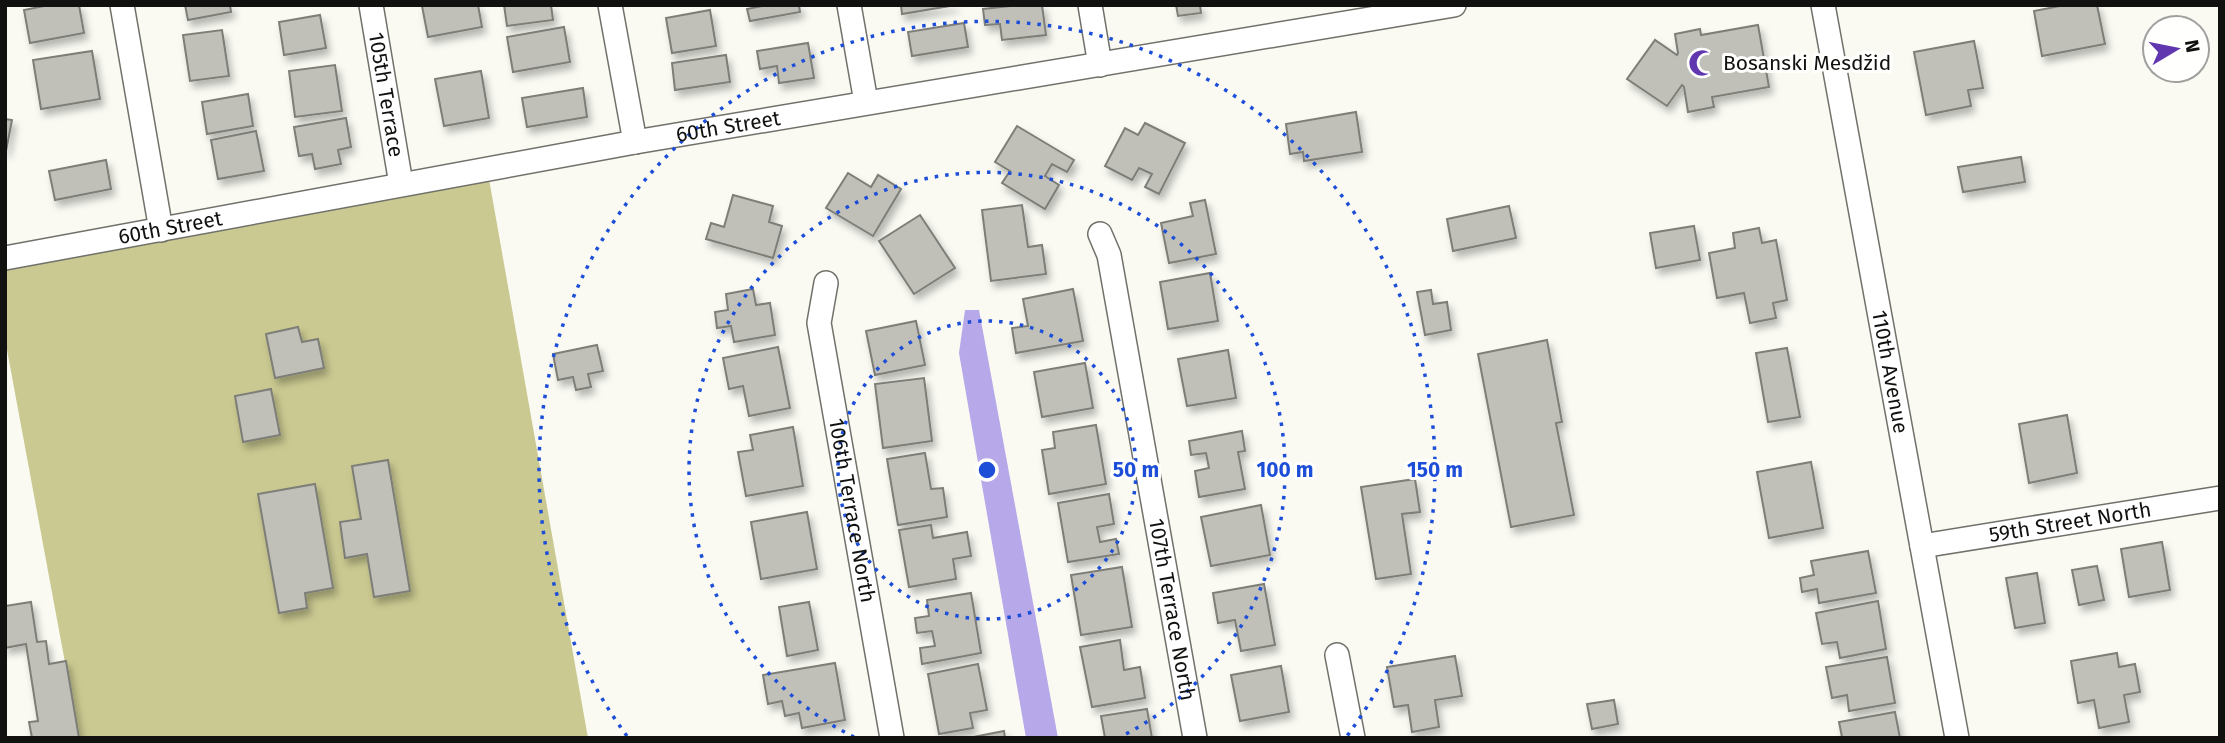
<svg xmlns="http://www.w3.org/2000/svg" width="2225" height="743" font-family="'Fira Sans',sans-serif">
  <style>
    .park { fill: #cac991 }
    .water { fill: #b6a8e9 }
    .building { fill: #c0c0b9; stroke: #7e7e78; stroke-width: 2; filter: url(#shadow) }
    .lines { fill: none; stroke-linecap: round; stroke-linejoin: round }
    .minor-casing { stroke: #71716b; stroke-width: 26 }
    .minor { stroke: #fff; stroke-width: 23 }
    .ring { fill: none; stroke: #1d4ed8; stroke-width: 3.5; stroke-dasharray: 3.5 7 }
    .labels { text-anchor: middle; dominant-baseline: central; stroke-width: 6; stroke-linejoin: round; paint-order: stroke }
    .poi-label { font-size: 21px; fill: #11110f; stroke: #fffffe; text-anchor: start }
    .street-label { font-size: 21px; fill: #11110f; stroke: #fffffe }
    .centre { fill: #1d4ed8; stroke: #fffffe; stroke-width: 3.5 }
    .ring-label { font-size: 21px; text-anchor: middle; font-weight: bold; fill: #1d4ed8; stroke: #fffffe; stroke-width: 6; stroke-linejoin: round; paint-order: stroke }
  </style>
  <defs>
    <filter id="shadow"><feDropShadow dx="3.5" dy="6" stdDeviation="3.5" flood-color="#0004"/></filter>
  </defs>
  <rect width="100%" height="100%" fill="#fafaf3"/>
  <polygon class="park" points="489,179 588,738 79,738 5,339 5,268"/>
  <polygon class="water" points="965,310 979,310 1058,738 1026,738 959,353"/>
  <g class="building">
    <polygon points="49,5 79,5 84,33 30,43 24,10"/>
    <polygon points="185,5 230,5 231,12 188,20"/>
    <polygon points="478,5 482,27 428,37 422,6"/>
    <polygon points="504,5 551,5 553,20 507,26"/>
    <polygon points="767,5 799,5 800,12 750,21 747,9"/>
    <polygon points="901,5 956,5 902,14"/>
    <polygon points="1019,5 1042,5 1046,35 1002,40 1000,24 985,25 983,9"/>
    <polygon points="1176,5 1200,5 1201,13 1178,16"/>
    <polygon points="2097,5 2105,44 2042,56 2034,11 2065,5"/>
    <polygon points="710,10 716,46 672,53 666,18"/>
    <polygon points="320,15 326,48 284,55 279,22"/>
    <polygon points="964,23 968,47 912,56 908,32"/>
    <polygon points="1758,25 1769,87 1712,97 1714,107 1688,112 1684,87 1682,85 1667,106 1627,79 1655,40 1677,55 1678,53 1675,34 1700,29 1701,35"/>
    <polygon points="564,27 570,62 513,72 507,37"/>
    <polygon points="222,30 229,76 190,81 183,35"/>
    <polygon points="1974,41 1983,88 1968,90 1971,106 1926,115 1914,52"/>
    <polygon points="808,43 814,78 779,83 777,66 760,69 757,51"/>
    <polygon points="92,51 100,99 41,109 33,60"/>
    <polygon points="726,55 730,82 675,90 672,63"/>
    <polygon points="335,65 342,111 295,117 289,71"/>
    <polygon points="481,71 489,118 444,126 435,79"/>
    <polygon points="583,88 587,117 527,127 522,98"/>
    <polygon points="248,94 253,126 207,134 202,102"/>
    <polygon points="1356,112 1362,152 1304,161 1303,152 1290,154 1286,124"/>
    <polygon points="346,118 351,147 338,150 341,164 315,169 312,154 299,156 294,127"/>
    <polygon points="5,119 12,120 6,151 5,150"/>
    <polygon points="1145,123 1185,143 1159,194 1145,187 1152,174 1139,168 1132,180 1105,166 1125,128 1138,135"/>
    <polygon points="1017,126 1074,160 1067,172 1052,164 1045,176 1059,185 1045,209 1002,183 1010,171 995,162"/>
    <polygon points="256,131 264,171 218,179 211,140"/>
    <polygon points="2021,157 2025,182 1963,192 1958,167"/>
    <polygon points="106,160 111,189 55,200 49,171"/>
    <polygon points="848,173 871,187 878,175 901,189 873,236 826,208"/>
    <polygon points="733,195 773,206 769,222 782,226 773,258 706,239 711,223 724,227"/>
    <polygon points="1205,200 1216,254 1169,263 1161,223 1193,216 1190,203"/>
    <polygon points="1022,205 1028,247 1042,245 1046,274 991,281 982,210"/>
    <polygon points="1509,206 1516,238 1453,251 1447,219"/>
    <polygon points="920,215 955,268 914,294 879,241"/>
    <polygon points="1694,226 1700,260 1656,268 1650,233"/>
    <polygon points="1759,228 1762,243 1776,240 1787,300 1773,303 1776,318 1750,323 1744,293 1717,298 1709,253 1735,248 1733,233"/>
    <polygon points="1210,273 1218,321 1168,329 1160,282"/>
    <polygon points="753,289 756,305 770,303 775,335 734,342 731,326 717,328 715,312 728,310 726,294"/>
    <polygon points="1073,289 1083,341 1016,353 1012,328 1028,326 1023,299"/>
    <polygon points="1431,290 1433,304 1447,302 1451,330 1425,335 1417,292"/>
    <polygon points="916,321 925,365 875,375 866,331"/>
    <polygon points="298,327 302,342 318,339 324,368 275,378 266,334"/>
    <polygon points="1547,340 1562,422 1556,423 1574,515 1511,527 1478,354"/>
    <polygon points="597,345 603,371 588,374 591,387 576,390 573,377 558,380 553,354"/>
    <polygon points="778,347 790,408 749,416 743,386 729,389 723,358"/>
    <polygon points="1787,348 1800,417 1768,422 1756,353"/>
    <polygon points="1228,350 1236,398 1187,406 1178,359"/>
    <polygon points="1085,363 1093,408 1042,417 1034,372"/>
    <polygon points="924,378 932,441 883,448 875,384"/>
    <polygon points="271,389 280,435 243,442 235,396"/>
    <polygon points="2067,415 2077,473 2029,483 2019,424"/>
    <polygon points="1096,425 1106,484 1049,494 1042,450 1055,448 1053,432"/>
    <polygon points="793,427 803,486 746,496 738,452 753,450 750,435"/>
    <polygon points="1242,431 1245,451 1238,452 1245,489 1199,497 1195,471 1209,468 1206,453 1191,455 1189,441"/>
    <polygon points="925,453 931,489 943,488 947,517 898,525 887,459"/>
    <polygon points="388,460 410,591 374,597 367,554 345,558 340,522 361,519 352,466"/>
    <polygon points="1811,462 1823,528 1769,538 1757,472"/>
    <polygon points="1415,479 1420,512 1402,514 1411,574 1376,579 1361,487"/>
    <polygon points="315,484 333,588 305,593 307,608 279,613 258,494"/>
    <polygon points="1109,494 1114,524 1097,527 1100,542 1116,539 1119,554 1068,562 1058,503"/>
    <polygon points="1261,505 1270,555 1211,566 1201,517"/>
    <polygon points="807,512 817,569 761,579 751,522"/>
    <polygon points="931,525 933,538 967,532 971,556 953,559 956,579 909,587 899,530"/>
    <polygon points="2162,542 2170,590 2129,597 2121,549"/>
    <polygon points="1868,551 1876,593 1819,603 1817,589 1802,592 1800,578 1814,575 1811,561"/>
    <polygon points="2097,566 2104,600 2079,605 2072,570"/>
    <polygon points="1122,567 1132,627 1081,635 1071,575"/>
    <polygon points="2037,573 2045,623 2015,628 2006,578"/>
    <polygon points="1264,584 1275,645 1241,651 1235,620 1218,623 1213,593"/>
    <polygon points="971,593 981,653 922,664 920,648 935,646 932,631 917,633 915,618 929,616 927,600"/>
    <polygon points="1878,601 1886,649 1840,658 1837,642 1822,644 1816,613"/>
    <polygon points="31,602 37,642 46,641 49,664 66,661 79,738 32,738 29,722 38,721 26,644 5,648 5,606"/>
    <polygon points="809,602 818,650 787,656 779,607"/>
    <polygon points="1120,640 1124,670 1140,667 1145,698 1092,707 1080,647"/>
    <polygon points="2117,653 2119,667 2135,664 2140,692 2124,695 2129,722 2099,728 2094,700 2078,703 2071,661"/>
    <polygon points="1455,656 1462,696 1435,700 1439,727 1412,732 1408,705 1394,707 1387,667"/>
    <polygon points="1887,657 1895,703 1849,711 1847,695 1832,698 1826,667"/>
    <polygon points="835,663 845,720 802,728 799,713 785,716 782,701 768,704 763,675"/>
    <polygon points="978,664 987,710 970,713 973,728 939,734 928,674"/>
    <polygon points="1281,666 1289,712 1240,721 1231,675"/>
    <polygon points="1614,700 1618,724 1592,729 1587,704"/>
    <polygon points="1147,709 1152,738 1105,738 1101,716"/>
    <polygon points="1895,712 1900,738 1835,738 1842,737 1839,722"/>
    <polygon points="1004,731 1005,738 968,738"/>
  </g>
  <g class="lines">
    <defs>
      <g id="minor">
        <polyline points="122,5 161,230"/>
        <path id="s1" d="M371,5L401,184"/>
        <polyline points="610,5 635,142"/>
        <polyline points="849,5 866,102"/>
        <polyline points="1090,5 1100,65"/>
        <path id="s2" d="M1823,5L1957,738"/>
        <path id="s3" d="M1100,234L1109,255L1195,738"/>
        <path id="s4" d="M5,258L635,142L1454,5"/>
        <path id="s5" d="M826,283L819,323L892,738"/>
        <path id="s6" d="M1922,546L2220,498"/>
        <polyline points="1337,655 1353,738"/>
      </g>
    </defs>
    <use href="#minor" class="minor-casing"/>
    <use href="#minor" class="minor"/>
  </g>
  <g class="ring">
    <circle cx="987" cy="470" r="149"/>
    <path d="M854 737A298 298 0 1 1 1120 737"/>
    <path d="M627 736A448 448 0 1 1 1347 736"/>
  </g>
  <defs>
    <symbol id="mosque-bare" viewBox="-9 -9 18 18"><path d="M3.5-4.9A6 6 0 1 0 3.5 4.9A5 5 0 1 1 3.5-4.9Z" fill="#6137af" stroke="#fffffe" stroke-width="2.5" paint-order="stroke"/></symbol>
  </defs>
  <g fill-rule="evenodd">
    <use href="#mosque-bare" x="1683" y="44" width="38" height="38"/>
  </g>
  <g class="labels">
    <g class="poi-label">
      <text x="1723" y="63">Bosanski Mesdžid</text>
    </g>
    <g class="street-label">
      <text stroke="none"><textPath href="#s1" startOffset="91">105th Terrace</textPath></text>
      <text stroke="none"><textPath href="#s4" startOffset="735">60th Street</textPath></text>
      <text stroke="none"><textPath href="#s4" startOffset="168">60th Street</textPath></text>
      <text stroke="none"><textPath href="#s2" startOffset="373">110th Avenue</textPath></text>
      <text stroke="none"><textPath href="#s5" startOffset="231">106th Terrace North</textPath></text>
      <text stroke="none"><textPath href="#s6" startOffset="150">59th Street North</textPath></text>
      <text stroke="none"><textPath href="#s3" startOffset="383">107th Terrace North</textPath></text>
    </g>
  </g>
  <circle cx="987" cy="470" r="10" class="centre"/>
  <g class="ring-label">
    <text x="1136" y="477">50 m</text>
    <text x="1285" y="477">100 m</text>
    <text x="1435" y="477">150 m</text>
  </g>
  <rect width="2225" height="743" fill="none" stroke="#11110f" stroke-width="14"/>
  <g transform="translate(2176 49) rotate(80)"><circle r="33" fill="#fffffe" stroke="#a0a09e" stroke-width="2"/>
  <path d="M0-5L12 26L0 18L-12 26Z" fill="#6137af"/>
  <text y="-10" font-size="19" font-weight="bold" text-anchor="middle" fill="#11110f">N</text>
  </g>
</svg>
